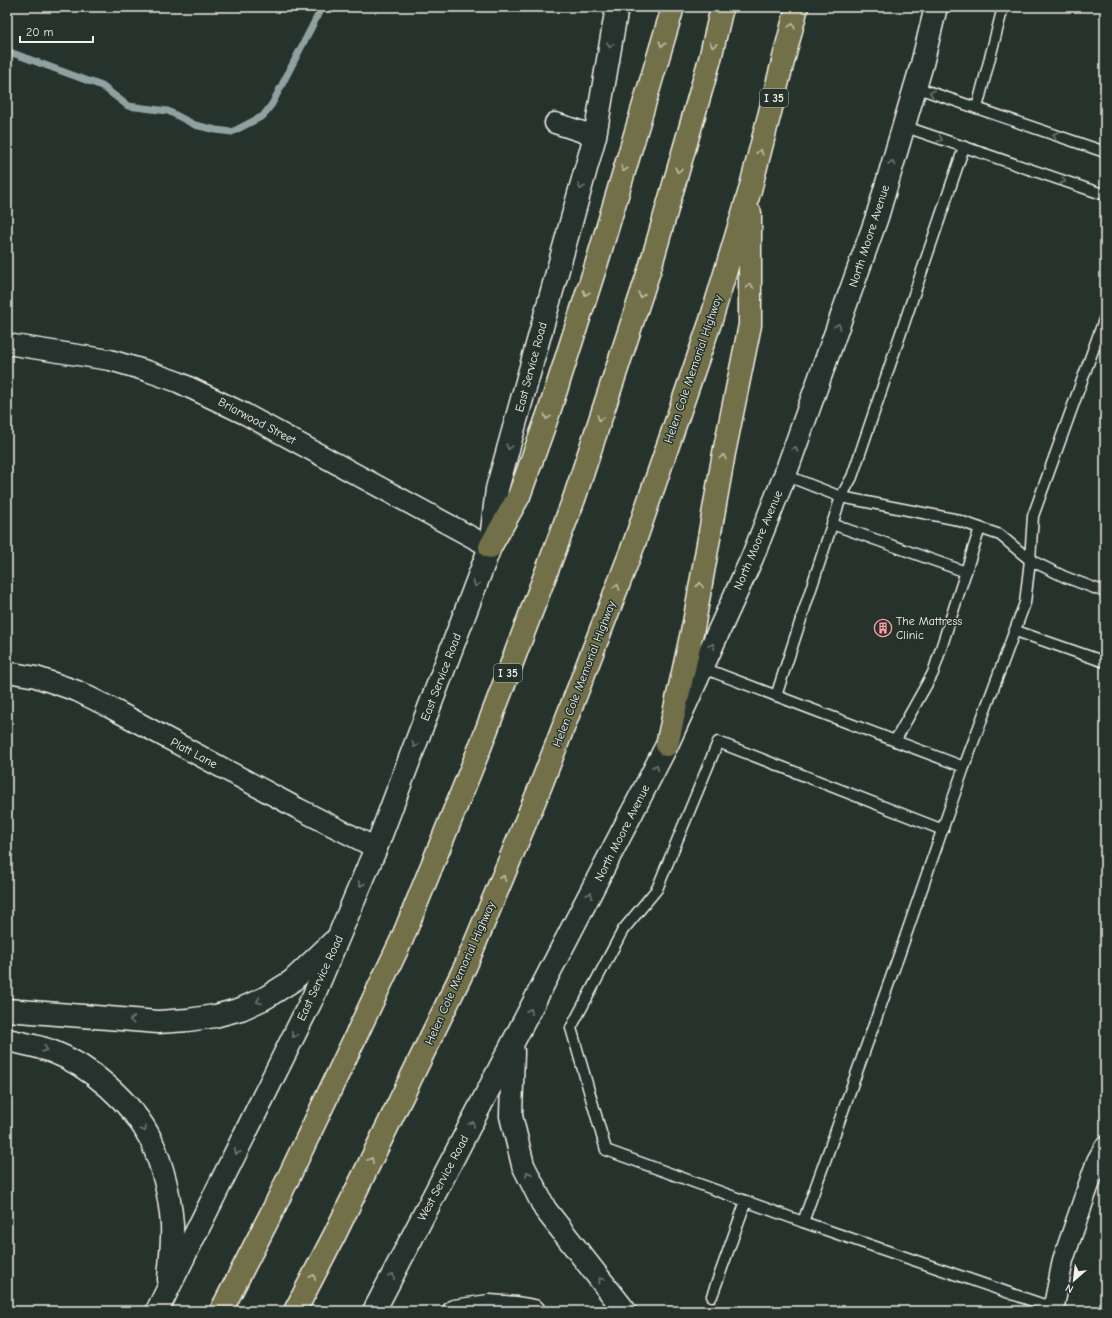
<svg xmlns="http://www.w3.org/2000/svg" width="1112" height="1318" font-family="'Comic Neue',sans-serif">
  <style>
    .lines { fill: none; stroke-linecap: round; stroke-linejoin: round }
    .stream { stroke: #8fa2a1; stroke-width: 7 }
    .lane-casing { stroke: #f4f1e8; stroke-width: 13 }
    .street-casing { stroke: #f4f1e8; stroke-width: 23 }
    .secondary-casing { stroke: #f4f1e8; stroke-width: 25 }
    .highway-casing { stroke: #f4f1e8; stroke-width: 25 }
    .lane { stroke: #26332d; stroke-width: 10 }
    .street { stroke: #26332d; stroke-width: 20 }
    .secondary { stroke: #26332d; stroke-width: 22 }
    .highway { stroke: #726f4a; stroke-width: 22 }
    .oneway { stroke: #c0bda9 }
    .oneway2 { stroke: #6e766e }
    .labels { text-anchor: middle; dominant-baseline: central; stroke-width: 3; stroke-linejoin: round; paint-order: stroke }
    .shield { fill: #26332d; stroke: #b6b8b0; stroke-width: 1 }
    .shield-label { font-size: 11px; font-weight: bold; fill: #f4f1e8 }
    .street-label { font-size: 12px; fill: #f4f1e8; stroke: #26332d }
    .poi-label { font-size: 12px; fill: #f4f1e8; stroke: #26332d; text-anchor: start }
  </style>
  <rect width="100%" height="100%" fill="#26332d"/>
  <filter id="ink" filterUnits="userSpaceOnUse"><feTurbulence type="fractalNoise" baseFrequency=".025" numOctaves="2"/><feDisplacementMap in="SourceGraphic" scale="8" xChannelSelector="R" yChannelSelector="G"/><feConvolveMatrix kernelMatrix="1 2 1 2 8 2 1 2 1" color-interpolation-filters="sRGB"/></filter>
  <g filter="url(#ink)">
    <g class="lines">
      <polyline class="stream" points="7,51 102,86 128,106 168,111 195,125 216,130 232,132 263,116 272,104 322,7"/>
      <defs>
        <g id="lane">
          <polyline points="915,87 1105,152"/>
          <polyline points="977,108 1003,7"/>
          <polyline points="903,126 1105,195"/>
          <polyline points="785,475 841,497 954,519 1000,535 1030,560 1065,577 1105,592"/>
          <polyline points="832,524 966,572"/>
          <polyline points="1016,631 1105,662"/>
          <polyline points="703,668 964,767"/>
          <polyline points="776,696 841,497 852,477 964,147"/>
          <polyline points="895,741 933,673 980,528"/>
          <polyline points="803,1222 606,1150 571,1028 623,930 657,889 718,742 943,830"/>
          <polyline points="712,1296 746,1201"/>
          <polyline points="1053,1308 803,1222 899,955 964,767 1025,603 1030,560 1033,516 1105,317"/>
        </g>
        <g id="street">
          <polyline points="555,123 595,136"/>
          <polyline points="7,344 110,360 147,371 178,382 245,414 490,547"/>
          <polyline points="7,672 36,677 77,691 109,707 297,808 376,848"/>
          <polyline points="1053,1311 1063,1260 1097,1161 1105,1147"/>
        </g>
        <g id="secondary">
          <polyline points="7,1010 158,1022 188,1020 215,1016 241,1009 265,998 292,981 333,942"/>
          <path d="M7,1040C22,1043 37,1046 51,1051C89,1065 133,1103 151,1140C163,1167 170,1196 172,1225C173,1243 170,1262 169,1280"/>
          <polyline points="513,1051 511,1116 523,1165 545,1209 625,1311"/>
          <polyline points="157,1311 313,997 376,848 490,547 497,489 595,136 617,7"/>
          <polyline points="374,1311 667,745 752,558 785,475 877,217 922,64 936,7"/>
          <polyline points="454,1311 489,1306 517,1308 534,1311"/>
        </g>
        <g id="highway">
          <polyline points="490,547 519,496 549,412 598,259 673,7"/>
          <polyline points="667,745 694,623 724,453 750,325 750,213"/>
          <polyline points="221,1311 274,1208 402,939 479,750 574,499 650,268 710,59 722,7"/>
          <polyline points="295,1311 335,1234 466,965 541,785 634,544 711,320 750,190 797,7"/>
        </g>
      </defs>
      <use href="#lane" class="lane-casing"/>
      <use href="#street" class="street-casing"/>
      <use href="#secondary" class="secondary-casing"/>
      <use href="#highway" class="highway-casing"/>
      <use href="#lane" class="lane"/>
      <use href="#street" class="street"/>
      <use href="#secondary" class="secondary"/>
      <use href="#highway" class="highway"/>
    </g>
    <defs><path id="oneway-chevron" d="M-2-3.5L2.5 0L-2 3.5" fill="none" stroke-width="1.6" stroke-linecap="round" stroke-linejoin="round"/></defs>
    <g class="oneway">
      <use href="#oneway-chevron" transform="translate(792 26) rotate(-76)"/>
      <use href="#oneway-chevron" transform="translate(662 44) rotate(107)"/>
      <use href="#oneway-chevron" transform="translate(713 45) rotate(103)"/>
      <use href="#oneway-chevron" transform="translate(760 152) rotate(-76)"/>
      <use href="#oneway-chevron" transform="translate(624 169) rotate(106)"/>
      <use href="#oneway-chevron" transform="translate(678 170) rotate(106)"/>
      <use href="#oneway-chevron" transform="translate(750 286) rotate(-90)"/>
      <use href="#oneway-chevron" transform="translate(586 293) rotate(108)"/>
      <use href="#oneway-chevron" transform="translate(641 295) rotate(108)"/>
      <use href="#oneway-chevron" transform="translate(547 417) rotate(109)"/>
      <use href="#oneway-chevron" transform="translate(600 418) rotate(108)"/>
      <use href="#oneway-chevron" transform="translate(723 457) rotate(-80)"/>
      <use href="#oneway-chevron" transform="translate(700 585) rotate(-80)"/>
      <use href="#oneway-chevron" transform="translate(617 587) rotate(-69)"/>
      <use href="#oneway-chevron" transform="translate(503 878) rotate(-67)"/>
      <use href="#oneway-chevron" transform="translate(371 1160) rotate(-64)"/>
      <use href="#oneway-chevron" transform="translate(313 1277) rotate(-62)"/>
    </g>
    <g class="oneway2">
      <use href="#oneway-chevron" transform="translate(610 45) rotate(100)"/>
      <use href="#oneway-chevron" transform="translate(932 93) rotate(-161)"/>
      <use href="#oneway-chevron" transform="translate(1055 135) rotate(-161)"/>
      <use href="#oneway-chevron" transform="translate(940 139) rotate(19)"/>
      <use href="#oneway-chevron" transform="translate(892 163) rotate(-74)"/>
      <use href="#oneway-chevron" transform="translate(1063 181) rotate(19)"/>
      <use href="#oneway-chevron" transform="translate(581 187) rotate(106)"/>
      <use href="#oneway-chevron" transform="translate(838 326) rotate(-71)"/>
      <use href="#oneway-chevron" transform="translate(509 447) rotate(105)"/>
      <use href="#oneway-chevron" transform="translate(795 449) rotate(-70)"/>
      <use href="#oneway-chevron" transform="translate(476 584) rotate(111)"/>
      <use href="#oneway-chevron" transform="translate(712 646) rotate(-66)"/>
      <use href="#oneway-chevron" transform="translate(415 745) rotate(111)"/>
      <use href="#oneway-chevron" transform="translate(656 767) rotate(-63)"/>
      <use href="#oneway-chevron" transform="translate(361 884) rotate(113)"/>
      <use href="#oneway-chevron" transform="translate(590 895) rotate(-63)"/>
      <use href="#oneway-chevron" transform="translate(259 1001) rotate(157)"/>
      <use href="#oneway-chevron" transform="translate(530 1011) rotate(-63)"/>
      <use href="#oneway-chevron" transform="translate(132 1020) rotate(-175)"/>
      <use href="#oneway-chevron" transform="translate(294 1035) rotate(116)"/>
      <use href="#oneway-chevron" transform="translate(45 1049) rotate(17)"/>
      <use href="#oneway-chevron" transform="translate(472 1124) rotate(-62)"/>
      <use href="#oneway-chevron" transform="translate(144 1129) rotate(59)"/>
      <use href="#oneway-chevron" transform="translate(237 1152) rotate(116)"/>
      <use href="#oneway-chevron" transform="translate(528 1174) rotate(-115)"/>
      <use href="#oneway-chevron" transform="translate(392 1276) rotate(-62)"/>
      <use href="#oneway-chevron" transform="translate(601 1280) rotate(-128)"/>
    </g>
  </g>
  <defs>
    <symbol id="building-ring" viewBox="-11 -11 22 22"><circle r="9.5" fill="#26332d" stroke="#ff9aa2" stroke-width="1.5"/><path d="M-4-6H4V6H1V3H-1V6H-4ZM-2.5-4.3h1.7v1.8h-1.7ZM.8-4.3h1.7v1.8H.8ZM-2.5-1h1.7V.8h-1.7ZM.8-1h1.7V.8H.8Z" fill="#ff9aa2"/></symbol>
  </defs>
  <g fill-rule="evenodd">
    <use href="#building-ring" x="873" y="618" width="20" height="20"/>
  </g>
  <g class="labels">
    <g class="shield">
      <rect x="760" y="89" width="28" height="18" rx="3"/>
      <rect x="494" y="664" width="28" height="18" rx="3"/>
    </g>
    <g class="shield-label">
      <text x="774" y="98">I 35</text>
      <text x="508" y="673">I 35</text>
    </g>
    <g class="street-label">
      <text transform="translate(869 236) rotate(-72)">North Moore Avenue</text>
      <text transform="translate(531 367) rotate(-75)">East Service Road</text>
      <text transform="translate(693 369) rotate(-71)">Helen Cole Memorial Highway</text>
      <text transform="translate(257 421) rotate(28)">Briarwood Street</text>
      <text transform="translate(758 540) rotate(-67)">North Moore Avenue</text>
      <text transform="translate(584 674) rotate(-69)">Helen Cole Memorial Highway</text>
      <text transform="translate(441 677) rotate(-69)">East Service Road</text>
      <text transform="translate(194 753) rotate(28)">Platt Lane</text>
      <text transform="translate(622 833) rotate(-63)">North Moore Avenue</text>
      <text transform="translate(460 973) rotate(-66)">Helen Cole Memorial Highway</text>
      <text transform="translate(320 978) rotate(-65)">East Service Road</text>
      <text transform="translate(443 1178) rotate(-62)">West Service Road</text>
    </g>
    <g class="poi-label">
      <text x="896" y="621">The Mattress<tspan x="896" dy="14">Clinic</tspan></text>
    </g>
  </g>
  <rect width="1112" height="1318" fill="none" stroke="#26332d" stroke-width="24"/>
  <rect x="12" y="12" width="1088" height="1294" fill="none" stroke="#f4f1e8" stroke-width="1.5" filter="url(#ink)"/>
  <g transform="translate(1074 1280) rotate(208)" stroke="#26332d" stroke-width="3" paint-order="stroke">
  <path d="M0-3L7 15L0 10L-7 15Z" fill="#f4f1e8"/>
  <text y="-6" font-size="11" font-weight="bold" text-anchor="middle" fill="#f4f1e8">N</text>
  </g>
  <path d="M20 36v6h73v-6" fill="none" stroke="#f4f1e8" stroke-width="2"/>
  <text x="26" y="36" font-size="12" fill="#f4f1e8" stroke="#26332d" stroke-width="3" paint-order="stroke">20 m</text>
</svg>
